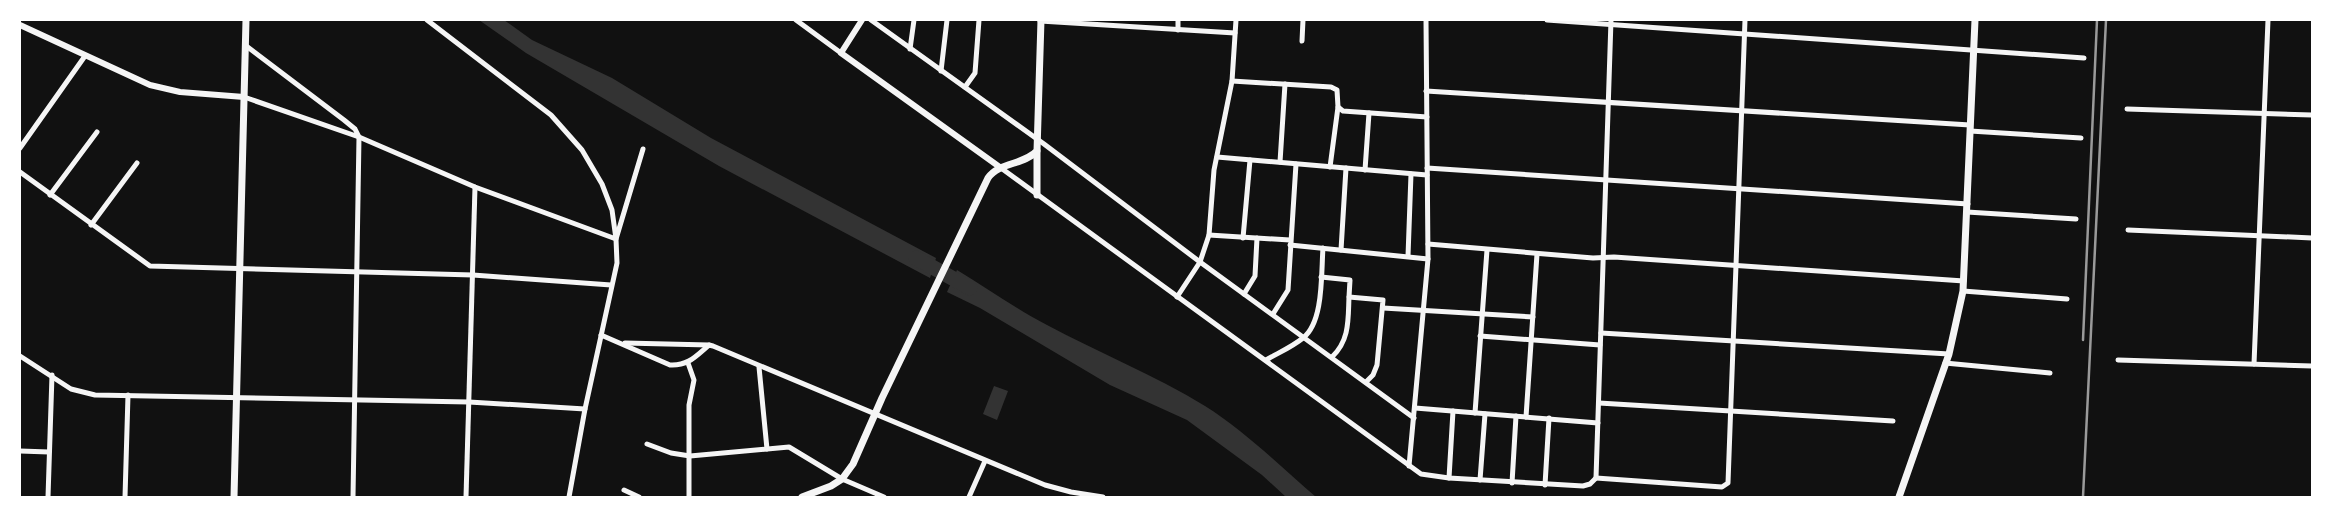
<svg xmlns="http://www.w3.org/2000/svg" width="2332" height="517" font-family="'Fira Sans',sans-serif">
  <style>
    .water { fill: #333 }
    .lines { fill: none; stroke-linecap: round; stroke-linejoin: round }
    .river { stroke: #333; stroke-width: 15 }
    .minor { stroke: #f5f5f5; stroke-width: 5 }
    .tertiary { stroke: #f5f5f5; stroke-width: 6 }
    .secondary { stroke: #f5f5f5; stroke-width: 7 }
    .rail { stroke: #9a9a9a; stroke-width: 2.5 }
  </style>
  <rect width="100%" height="100%" fill="#111"/>
  <g class="water">
    <polygon points="479,20 504,20 532,40 612,78 711,138 936,258 930,278 719,166 526,53"/>
    <path d="M957,270C987,288 1016,309 1047,325C1099,353 1155,375 1205,406C1246,432 1280,466 1316,497H1286L1262,475L1187,420L1110,385L980,308L947,292Z"/>
    <polygon points="994,386 1008,391 997,420 983,414"/>
  </g>
  <g class="lines">
    <polyline class="river" points="916,258 970,288"/>
    <g class="minor">
      <polyline points="796,20 841,53"/>
      <polyline points="871,20 1044,144 1200,262 1414,418"/>
      <polyline points="1547,20 2084,58"/>
      <polyline points="1040,21 1235,33"/>
      <polyline points="1178,30 1178,20"/>
      <polyline points="1302,41 1303,20"/>
      <polyline points="245,45 344,120 355,129 359,137 353,497"/>
      <polyline points="910,49 914,20"/>
      <polyline points="941,71 947,20"/>
      <polyline points="1232,81 1331,87 1337,90 1338,107 1343,111 1427,117"/>
      <polyline points="965,87 975,73 979,20"/>
      <polyline points="1426,91 1970,125"/>
      <polyline points="244,97 359,137 475,187 616,239 612,210 602,184 582,150 551,115 427,20"/>
      <polyline points="2127,109 2312,115"/>
      <polyline points="1970,131 2081,138"/>
      <polyline points="20,148 85,56"/>
      <polyline points="1217,157 1427,175"/>
      <polyline points="1280,162 1285,84"/>
      <polyline points="1330,167 1338,107"/>
      <polyline points="1001,168 1421,474 1449,478 1583,486 1590,484 1596,478"/>
      <polyline points="1427,168 1968,204"/>
      <polyline points="1365,170 1369,113"/>
      <polyline points="20,172 150,266 473,275 611,285"/>
      <polyline points="50,195 97,132"/>
      <polyline points="1967,212 2076,219"/>
      <polyline points="91,225 137,163"/>
      <polyline points="2128,230 2312,238"/>
      <polyline points="1209,235 1290,240"/>
      <polyline points="1243,238 1250,160"/>
      <polyline points="1428,244 1593,258 1614,257 1964,281"/>
      <polyline points="1290,245 1428,259"/>
      <polyline points="1341,250 1346,168"/>
      <polyline points="1408,256 1411,174"/>
      <polyline points="1321,277 1350,280 1349,297 1383,300 1377,365 1373,375 1366,382"/>
      <polyline points="1963,291 2067,299"/>
      <polyline points="1244,294 1255,276 1257,238"/>
      <polyline points="1177,297 1200,262 1209,235 1214,170 1232,81 1236,20"/>
      <polyline points="1383,308 1533,317"/>
      <polyline points="1273,314 1288,290 1296,164"/>
      <polyline points="1601,333 1949,354"/>
      <path d="M601,335L670,365C688,366 696,356 709,345L713,346L1045,485L1071,492L1103,497"/>
      <polyline points="1480,336 1600,345"/>
      <polyline points="625,343 709,345"/>
      <polyline points="20,356 71,389 95,395 469,402 585,409"/>
      <path d="M1332,357C1350,340 1348,319 1349,297"/>
      <path d="M1266,360C1278,353 1292,347 1303,338C1324,322 1321,273 1323,248"/>
      <polyline points="2118,360 2312,366"/>
      <polyline points="688,363 694,380 689,405 689,497"/>
      <polyline points="1945,363 2050,373"/>
      <polyline points="2254,364 2268,20"/>
      <polyline points="759,367 767,449"/>
      <polyline points="1599,403 1893,421"/>
      <polyline points="1415,408 1598,423"/>
      <polyline points="1475,413 1487,250"/>
      <polyline points="1526,417 1537,254"/>
      <polyline points="647,444 671,453 690,456 789,447 842,479 884,497"/>
      <polyline points="20,451 49,452"/>
      <polyline points="1409,466 1428,259 1426,20"/>
      <polyline points="1449,478 1453,411"/>
      <polyline points="1596,478 1722,487 1728,483 1745,20"/>
      <polyline points="1596,478 1611,20"/>
      <polyline points="1480,480 1485,414"/>
      <polyline points="1512,483 1516,416"/>
      <polyline points="1545,485 1549,418"/>
      <polyline points="624,490 639,497"/>
      <polyline points="48,497 52,375"/>
      <polyline points="125,497 128,395"/>
      <polyline points="466,497 475,187"/>
      <polyline points="569,497 585,409 617,263 616,239 643,149"/>
      <polyline points="969,497 985,461"/>
    </g>
    <g class="tertiary">
      <polyline points="862,20 841,53 1001,168"/>
      <polyline points="20,25 150,85 180,92 244,97"/>
    </g>
    <g class="secondary">
      <polyline points="1037,151 1037,195"/>
      <polyline points="234,497 246,20"/>
      <path d="M802,497L831,486L842,479L853,464L882,398L988,178C999,162 1024,165 1037,151L1041,20"/>
      <polyline points="1899,497 1949,354 1963,291 1975,20"/>
    </g>
    <g class="rail">
      <polyline points="2083,340 2097,20"/>
      <polyline points="2083,497 2106,20"/>
    </g>
  </g>
  <rect width="2332" height="517" fill="none" stroke="#ffffff" stroke-width="42"/>
</svg>
